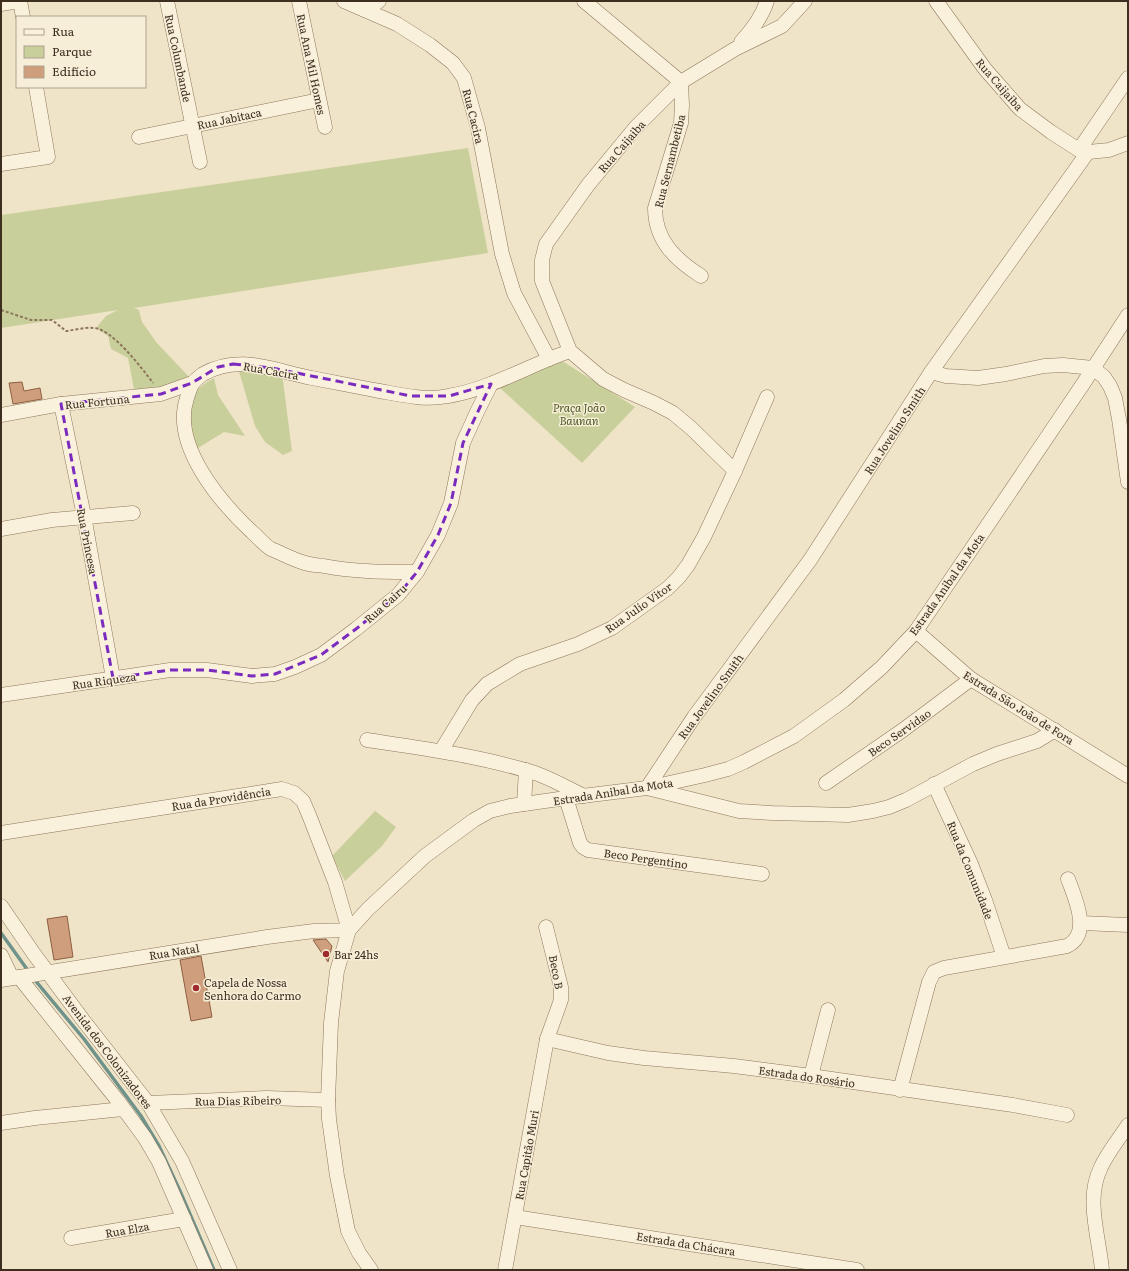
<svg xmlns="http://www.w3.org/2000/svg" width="1129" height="1271" font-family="Literata,serif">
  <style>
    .green { fill: #c9cf9b }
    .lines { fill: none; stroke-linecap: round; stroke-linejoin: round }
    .stream { stroke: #6f938a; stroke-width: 3.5 }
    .building { fill: #cf9f7d; stroke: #8d5f41 }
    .minor-casing { stroke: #8d765c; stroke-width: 15 }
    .path { stroke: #8d765c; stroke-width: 2; stroke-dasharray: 3 2; stroke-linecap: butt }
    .minor { stroke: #faf1dc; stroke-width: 14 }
    .marked { fill: none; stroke: #7b2cbf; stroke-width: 3; stroke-dasharray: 8 5; stroke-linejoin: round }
    .poi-dot { fill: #9e2a2b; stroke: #f7eed8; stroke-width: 1.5 }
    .labels { text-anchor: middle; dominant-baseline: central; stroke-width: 3; stroke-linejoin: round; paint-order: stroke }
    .street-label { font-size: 11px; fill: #3d2e20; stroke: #f7eed8 }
    .park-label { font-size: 11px; font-style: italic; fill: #4d5a26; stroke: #f7eed8 }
    .poi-label { font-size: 11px; fill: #3d2e20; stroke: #f7eed8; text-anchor: start }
  </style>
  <rect width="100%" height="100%" fill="#f0e4c8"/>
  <g class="green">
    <path d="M468,148L488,253L134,308L139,310L142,322L157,343L191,379C178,383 146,394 134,389L128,358L111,349L108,336L96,328L106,316L118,310L1,328V215Z"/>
    <polygon points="559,359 635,407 582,463 500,388"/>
    <polygon points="238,368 282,373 292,451 283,455 265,442 255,426"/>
    <path d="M214,378L218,395L245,436L224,432L198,448L190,441C190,431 187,419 188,409C189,394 203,384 214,378Z"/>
    <polygon points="375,811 396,827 382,846 345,881 332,856"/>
  </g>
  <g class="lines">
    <g class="stream">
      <polyline points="1,933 29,972"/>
      <polyline points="34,979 84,1039 141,1116 159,1146 180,1191 214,1270"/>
    </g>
  </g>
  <g class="building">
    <polygon points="22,382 24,391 40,388 42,399 13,404 9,383"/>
    <polygon points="67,916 73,957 54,960 47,919"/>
    <polygon points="326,939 332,946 328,962 313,940"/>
    <polygon points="201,956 212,1017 191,1021 180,960"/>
  </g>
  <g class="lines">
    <defs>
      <g id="minor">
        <polyline points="20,1 23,17"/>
        <polyline points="167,1 200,162"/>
        <polyline points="299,1 325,127"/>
        <polyline points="344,1 397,24 430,45 453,63 464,78 478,128 502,254 514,293 549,359"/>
        <path d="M584,1L681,82L682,105L681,123L655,208C655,241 676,260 701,276"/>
        <polyline points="936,1 985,69 1020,109 1051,132 1079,150 1088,152 931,372 810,560 694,717 647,788 739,811 772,813 848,815 873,811 889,807 906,800 973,764 997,754 1037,741 1055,730"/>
        <polyline points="1,4 19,1"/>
        <polyline points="365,10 379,1"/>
        <path d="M741,42C752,30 762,17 767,1"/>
        <polyline points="139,137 319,100"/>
        <polyline points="1079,150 1128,78"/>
        <polyline points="1088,152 1109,150 1128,143"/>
        <polyline points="1,164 48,157 36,87"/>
        <polyline points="931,372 946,376 978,378 1006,374 1044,366 1063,365 1093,368 1104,377 1110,386 1115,398 1119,419 1128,482"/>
        <polyline points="61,404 84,516 113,678"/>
        <polyline points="1,415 61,404 161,394 192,383"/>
        <polyline points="735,471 691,428 673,413 654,403 624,390 603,379 570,351 542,281 542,260 546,244 588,185 636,127 681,82 735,49 782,26 805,1"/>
        <polyline points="1,529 52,520 133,513"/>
        <path d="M417,572C385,572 355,572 324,566C317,565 309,565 302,562C292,559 281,553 271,549C264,545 258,537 252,532C220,502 171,445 187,398C191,385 192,382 203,374C239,353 275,371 312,378C333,382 353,386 374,390C398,394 423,401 448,396C491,389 529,365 570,351"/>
        <polyline points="916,631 971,679 1128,776"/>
        <polyline points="1,695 170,670 207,670 252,676 275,674 295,667 321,655 356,629 398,595 417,572 438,535 451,503 463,443 477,412 491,384"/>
        <path d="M367,740C420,748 473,755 525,770C546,775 565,787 584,796"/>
        <polyline points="441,751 472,700 487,684 520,664 578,644 612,628 668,588 679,577 688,565 704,537 735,471 767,397"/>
        <polyline points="826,783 903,730 971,679"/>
        <polyline points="934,784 971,864 985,900 1004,957"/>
        <polyline points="566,798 580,843 583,847 588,850 762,874"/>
        <polyline points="524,804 526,770"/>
        <polyline points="1,833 282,789 294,793 303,801 309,815 335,882 349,930 314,931 267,937 1,980"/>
        <polyline points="1,906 34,954 83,1020 148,1103 182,1161 230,1270"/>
        <polyline points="1081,923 1128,925"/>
        <polyline points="1,955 12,978"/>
        <polyline points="19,977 118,1101 145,1138 159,1162 206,1270"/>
        <polyline points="547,1039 608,1053 644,1058 734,1066 811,1076 1013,1105 1067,1115"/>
        <polyline points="811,1076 828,1010"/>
        <path d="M900,1090L929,982L934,972L944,968L1067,946C1092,934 1075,898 1068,879"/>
        <polyline points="148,1103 267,1098 328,1100"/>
        <polyline points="1,1123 35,1118 123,1109"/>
        <polyline points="515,1217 857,1270"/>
        <polyline points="71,1238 184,1219"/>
        <polyline points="371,1270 359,1253 348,1231 337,1176 329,1119 328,1100 331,1023 337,971 349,930 368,909 425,856 474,820 490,811 510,806 566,798 647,788 705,775 728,769 744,762 794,736 844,700 882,667 916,631 1083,384 1128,315"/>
        <polyline points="505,1270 547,1039 561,1000 561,987 546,927"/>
        <path d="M1102,1270C1099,1236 1085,1199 1101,1167C1108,1152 1119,1139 1128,1125"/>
      </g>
    </defs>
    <use href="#minor" class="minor-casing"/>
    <path class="path" d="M1,310L31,320H52L66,331C75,330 85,327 94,328C112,329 142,368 153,383"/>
    <use href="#minor" class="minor"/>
  </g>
  <path class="marked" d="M233,364L272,368L411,396H449L491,384L463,443L451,503L438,535L417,572L398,595L356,629L321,655L275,674L252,676L207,670H170L113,678L61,404L161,394L192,383L218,367Z"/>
  <g class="poi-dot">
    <circle cx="326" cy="954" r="4"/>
    <circle cx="196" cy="988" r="4"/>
  </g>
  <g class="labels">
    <g class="street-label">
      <text transform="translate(179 58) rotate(78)">Rua Columbande</text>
      <text transform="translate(312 64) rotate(78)">Rua Ana Mil Homes</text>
      <text transform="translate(1000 84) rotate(49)">Rua Caijaiba</text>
      <text transform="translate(474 116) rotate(76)">Rua Cacira</text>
      <text transform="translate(229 118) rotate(-12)">Rua Jabitaca</text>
      <text transform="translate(621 146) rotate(-49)">Rua Caijaiba</text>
      <text transform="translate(669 161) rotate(-76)">Rua Sernambetiba</text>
      <text transform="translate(271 370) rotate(10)">Rua Cacira</text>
      <text transform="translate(97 401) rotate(-6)">Rua Fortuna</text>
      <text transform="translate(894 430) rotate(-57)">Rua Jovelino Smith</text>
      <text transform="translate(88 541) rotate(79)">Rua Princesa</text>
      <text transform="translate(946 584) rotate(-55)">Estrada Anibal da Mota</text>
      <text transform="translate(385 603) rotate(-42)">Rua Cairu</text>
      <text transform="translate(638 607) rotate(-35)">Rua Julio Vitor</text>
      <text transform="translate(104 680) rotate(-8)">Rua Riqueza</text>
      <text transform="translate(710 696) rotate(-54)">Rua Jovelino Smith</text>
      <text transform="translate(1019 707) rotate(32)">Estrada São João de Fora</text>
      <text transform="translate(899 732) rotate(-35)">Beco Servidao</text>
      <text transform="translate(613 791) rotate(-9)">Estrada Anibal da Mota</text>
      <text transform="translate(221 798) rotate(-9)">Rua da Providência</text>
      <text transform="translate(646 858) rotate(8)">Beco Pergentino</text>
      <text transform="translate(971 870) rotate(68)">Rua da Comunidade</text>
      <text transform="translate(174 951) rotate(-9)">Rua Natal</text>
      <text transform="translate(557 972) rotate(79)">Beco B</text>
      <text transform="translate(108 1051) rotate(53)">Avenida dos Colonizadores</text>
      <text transform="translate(807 1076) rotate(8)">Estrada do Rosário</text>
      <text transform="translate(238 1100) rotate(-1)">Rua Dias Ribeiro</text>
      <text transform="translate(526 1155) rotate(-80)">Rua Capitão Muri</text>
      <text transform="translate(127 1229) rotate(-10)">Rua Elza</text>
      <text transform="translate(686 1243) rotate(9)">Estrada da Chácara</text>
    </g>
    <g class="park-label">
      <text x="579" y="407">Praça João<tspan x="579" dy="13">Baunan</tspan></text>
    </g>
    <g class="poi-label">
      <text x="334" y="954">Bar 24hs</text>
      <text x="204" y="982">Capela de Nossa<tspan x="204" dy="13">Senhora do Carmo</tspan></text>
    </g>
  </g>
  <rect width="1129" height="1271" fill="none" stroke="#3d2e20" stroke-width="4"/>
  <rect x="16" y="16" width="130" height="72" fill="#f7eed8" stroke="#ada18e"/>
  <rect x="24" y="29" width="20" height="6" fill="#faf1dc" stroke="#ada18e"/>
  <text x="52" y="36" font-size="12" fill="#3d2e20">Rua</text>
  <rect x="24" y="46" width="20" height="12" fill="#c9cf9b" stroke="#ada18e"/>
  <text x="52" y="56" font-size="12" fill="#3d2e20">Parque</text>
  <rect x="24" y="66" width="20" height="12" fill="#cf9f7d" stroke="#ada18e"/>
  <text x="52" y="76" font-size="12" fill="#3d2e20">Edifício</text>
</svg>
